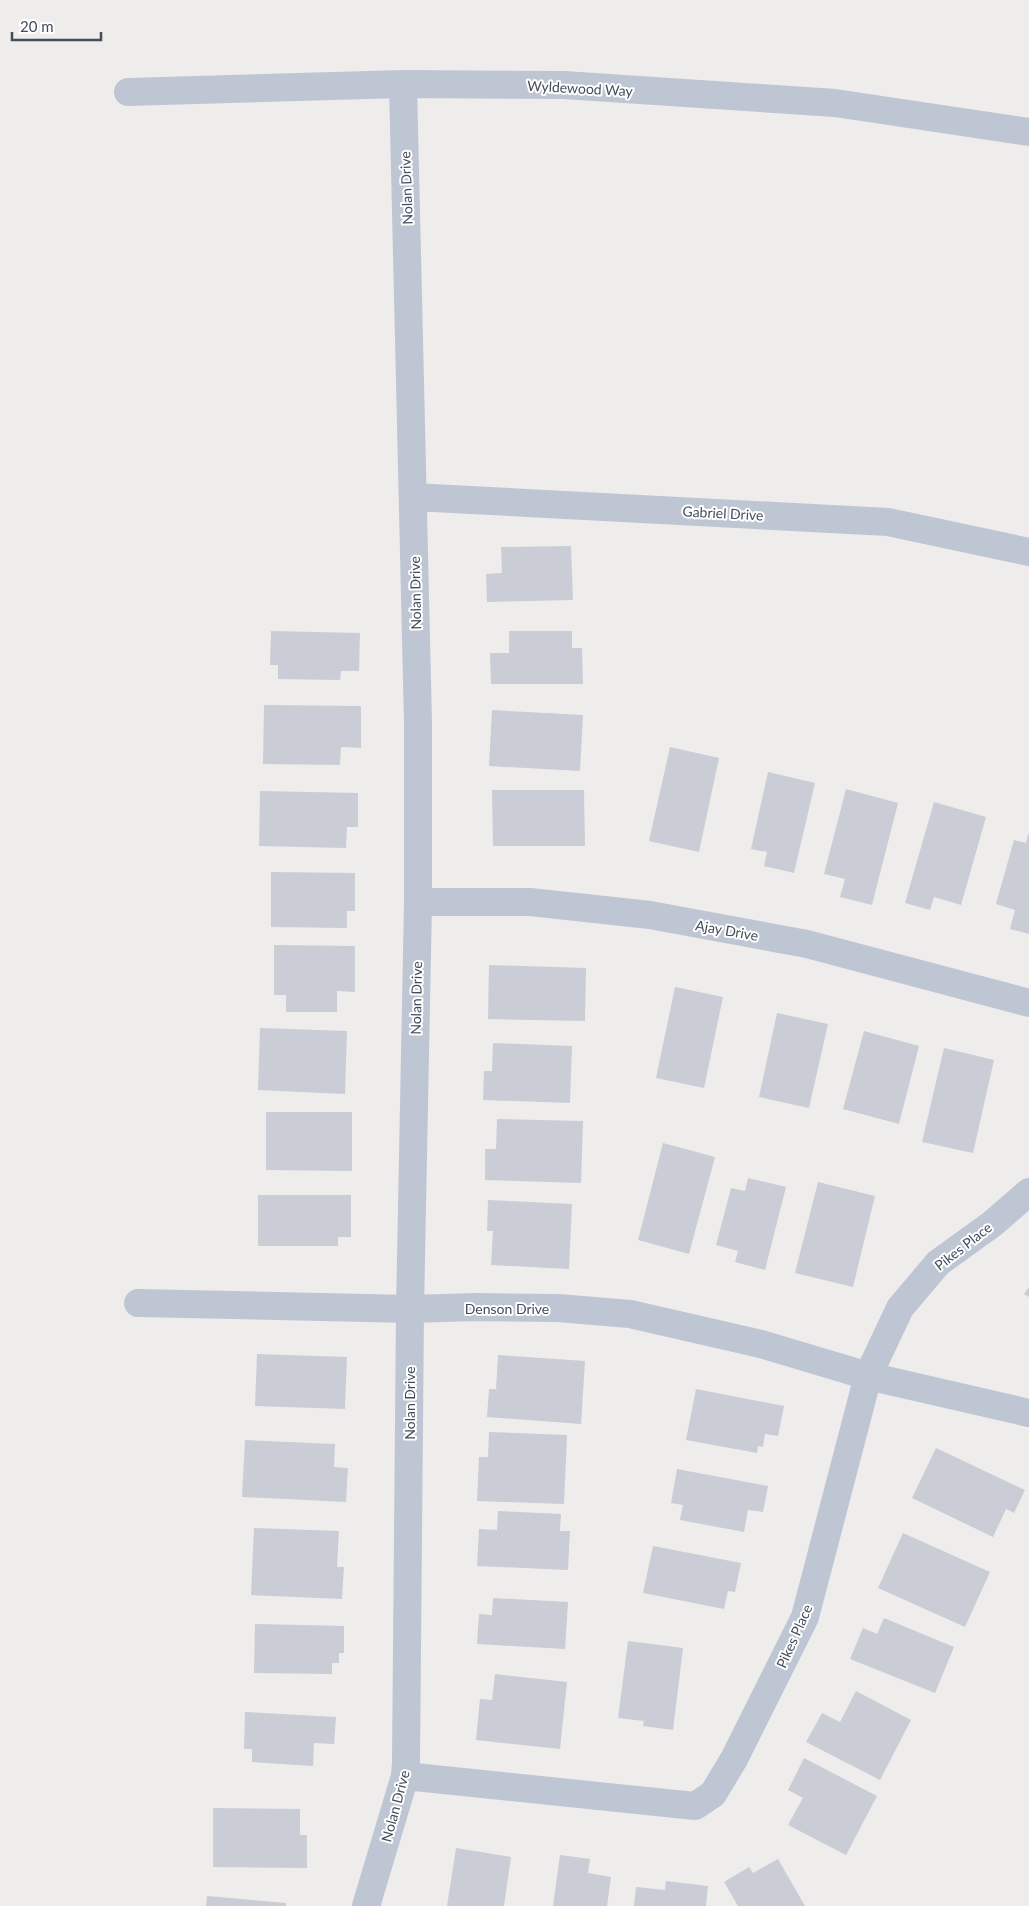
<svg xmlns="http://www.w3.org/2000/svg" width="1029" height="1906" font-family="Lato,sans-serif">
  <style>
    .building { fill: #cacdd5 }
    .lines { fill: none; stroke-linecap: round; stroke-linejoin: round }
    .minor { stroke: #bec6d3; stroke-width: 28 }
    .labels { text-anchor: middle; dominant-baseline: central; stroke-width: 4; stroke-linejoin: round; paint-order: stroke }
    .street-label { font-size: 14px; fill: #434c5b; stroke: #fff }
  </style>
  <rect width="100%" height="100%" fill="#efecec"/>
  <g class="building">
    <polygon points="571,546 573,600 487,602 486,574 502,573 501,547"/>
    <polygon points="271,631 360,633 359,671 341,671 340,680 278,679 278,665 270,665"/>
    <polygon points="509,631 572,631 572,648 582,648 583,684 491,684 490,653 509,653"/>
    <polygon points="264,705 361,706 361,748 341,747 340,765 263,764"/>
    <polygon points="492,710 583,715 580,771 489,766"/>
    <polygon points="670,747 719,758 699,852 649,841"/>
    <polygon points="768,772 815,783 794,873 764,866 767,852 751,849"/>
    <polygon points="846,789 898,803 872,905 840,897 845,879 824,874"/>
    <polygon points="492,790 584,790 585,846 493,846"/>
    <polygon points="260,791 358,793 358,827 347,827 346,848 259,846"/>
    <polygon points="934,802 986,817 961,905 934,897 930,910 905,903"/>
    <polygon points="1028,834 1029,835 1029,934 1010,929 1015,910 996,904 1014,840 1026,843"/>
    <polygon points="271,872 355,873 355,911 347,911 347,928 271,927"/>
    <polygon points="274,945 355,946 355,992 337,991 337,1012 286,1012 286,995 274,995"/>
    <polygon points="489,965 586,968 585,1021 488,1019"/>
    <polygon points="675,987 723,997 704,1088 656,1078"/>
    <polygon points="777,1013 828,1024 809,1108 759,1097"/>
    <polygon points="260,1028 347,1031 345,1094 258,1090"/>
    <polygon points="864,1031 919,1046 899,1124 843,1109"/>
    <polygon points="493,1043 572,1046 570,1103 483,1100 484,1071 492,1071"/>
    <polygon points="944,1048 994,1060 973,1153 922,1142"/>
    <polygon points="266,1112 352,1112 352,1171 266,1170"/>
    <polygon points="497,1119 583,1121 581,1183 485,1180 485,1149 496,1149"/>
    <polygon points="663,1143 715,1157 689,1254 638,1240"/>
    <polygon points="748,1178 786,1187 765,1270 735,1262 738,1251 716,1245 731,1188 745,1191"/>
    <polygon points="818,1182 875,1196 853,1287 795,1273"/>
    <polygon points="258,1195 351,1195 351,1237 338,1237 338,1246 258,1246"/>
    <polygon points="488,1200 572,1204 569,1269 491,1265 493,1231 487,1231"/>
    <polygon points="1029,1287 1029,1297 1024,1294"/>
    <polygon points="257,1354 347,1357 345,1409 255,1406"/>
    <polygon points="498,1355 585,1361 581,1424 487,1417 489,1389 496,1389"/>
    <polygon points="696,1389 784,1406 778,1436 765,1434 763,1447 758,1446 757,1453 686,1440"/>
    <polygon points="489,1432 567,1435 564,1504 477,1501 479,1457 488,1457"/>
    <polygon points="245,1440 335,1444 334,1467 348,1468 346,1502 242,1497"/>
    <polygon points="936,1448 1025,1490 1014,1513 1006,1509 993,1537 912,1498"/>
    <polygon points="677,1469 768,1486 763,1512 748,1510 744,1532 680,1520 683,1505 671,1503"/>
    <polygon points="498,1511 561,1514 560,1531 570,1531 568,1570 477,1566 479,1529 497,1530"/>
    <polygon points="254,1528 339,1531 337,1567 344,1567 342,1599 251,1595"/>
    <polygon points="903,1533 990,1572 965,1627 878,1588"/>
    <polygon points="653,1546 741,1563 735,1592 728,1591 724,1609 643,1593"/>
    <polygon points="493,1598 568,1602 565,1649 477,1644 479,1614 492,1615"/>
    <polygon points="884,1618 954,1647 935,1693 850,1659 863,1628 877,1634"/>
    <polygon points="255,1624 344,1626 344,1653 339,1653 339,1663 332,1663 332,1674 254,1673"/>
    <polygon points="628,1641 683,1648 673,1730 643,1726 644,1721 618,1718"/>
    <polygon points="495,1674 567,1682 560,1749 476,1740 480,1699 492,1700"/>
    <polygon points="856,1691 911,1720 880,1780 806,1742 822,1713 840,1722"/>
    <polygon points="245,1712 336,1717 334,1744 314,1743 313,1766 252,1762 252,1749 244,1749"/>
    <polygon points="804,1758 877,1796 846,1855 788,1825 803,1798 788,1790"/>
    <polygon points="213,1808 300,1809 300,1835 307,1835 307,1868 213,1867"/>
    <polygon points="456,1848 511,1857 504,1906 447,1906"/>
    <polygon points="560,1855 590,1859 588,1873 611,1877 607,1906 553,1906"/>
    <polygon points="778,1859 805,1906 738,1906 724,1882 749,1867 753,1873"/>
    <polygon points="666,1881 708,1886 706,1906 634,1906 636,1887 665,1890"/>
    <polygon points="207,1896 286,1903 286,1906 206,1906"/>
  </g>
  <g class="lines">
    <g class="minor">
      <polyline points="128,92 403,84 564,85 835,103 1029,132"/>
      <polyline points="413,497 888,522 1029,552"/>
      <polyline points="418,902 530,902 650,915 807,944 1029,1003"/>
      <polyline points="138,1303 410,1309 476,1307 558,1308 630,1314 761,1344 868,1376 1029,1413"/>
      <polyline points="405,1776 695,1806 713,1794 734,1759 805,1617 868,1376 900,1308 938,1263 992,1224 1029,1192"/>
      <polyline points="366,1906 405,1776 406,1762 410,1309 418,902 418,723 403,84"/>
    </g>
  </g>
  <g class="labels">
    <g class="street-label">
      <text transform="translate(580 88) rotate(3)">Wyldewood Way</text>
      <text transform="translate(406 188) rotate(-92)">Nolan Drive</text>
      <text transform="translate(723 513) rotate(3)">Gabriel Drive</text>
      <text transform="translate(415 593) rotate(-91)">Nolan Drive</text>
      <text transform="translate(727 930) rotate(10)">Ajay Drive</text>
      <text transform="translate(416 998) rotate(-89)">Nolan Drive</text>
      <text transform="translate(963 1246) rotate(-38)">Pikes Place</text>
      <text x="507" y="1308">Denson Drive</text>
      <text transform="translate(409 1403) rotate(-90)">Nolan Drive</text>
      <text transform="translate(794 1636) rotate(-66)">Pikes Place</text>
      <text transform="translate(395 1806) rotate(-75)">Nolan Drive</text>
    </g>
  </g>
  <path d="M12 32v8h89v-8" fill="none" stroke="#434c5b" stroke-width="2.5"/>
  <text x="20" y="32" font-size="15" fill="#434c5b" stroke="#ffffff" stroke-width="4" paint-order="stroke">20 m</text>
</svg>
